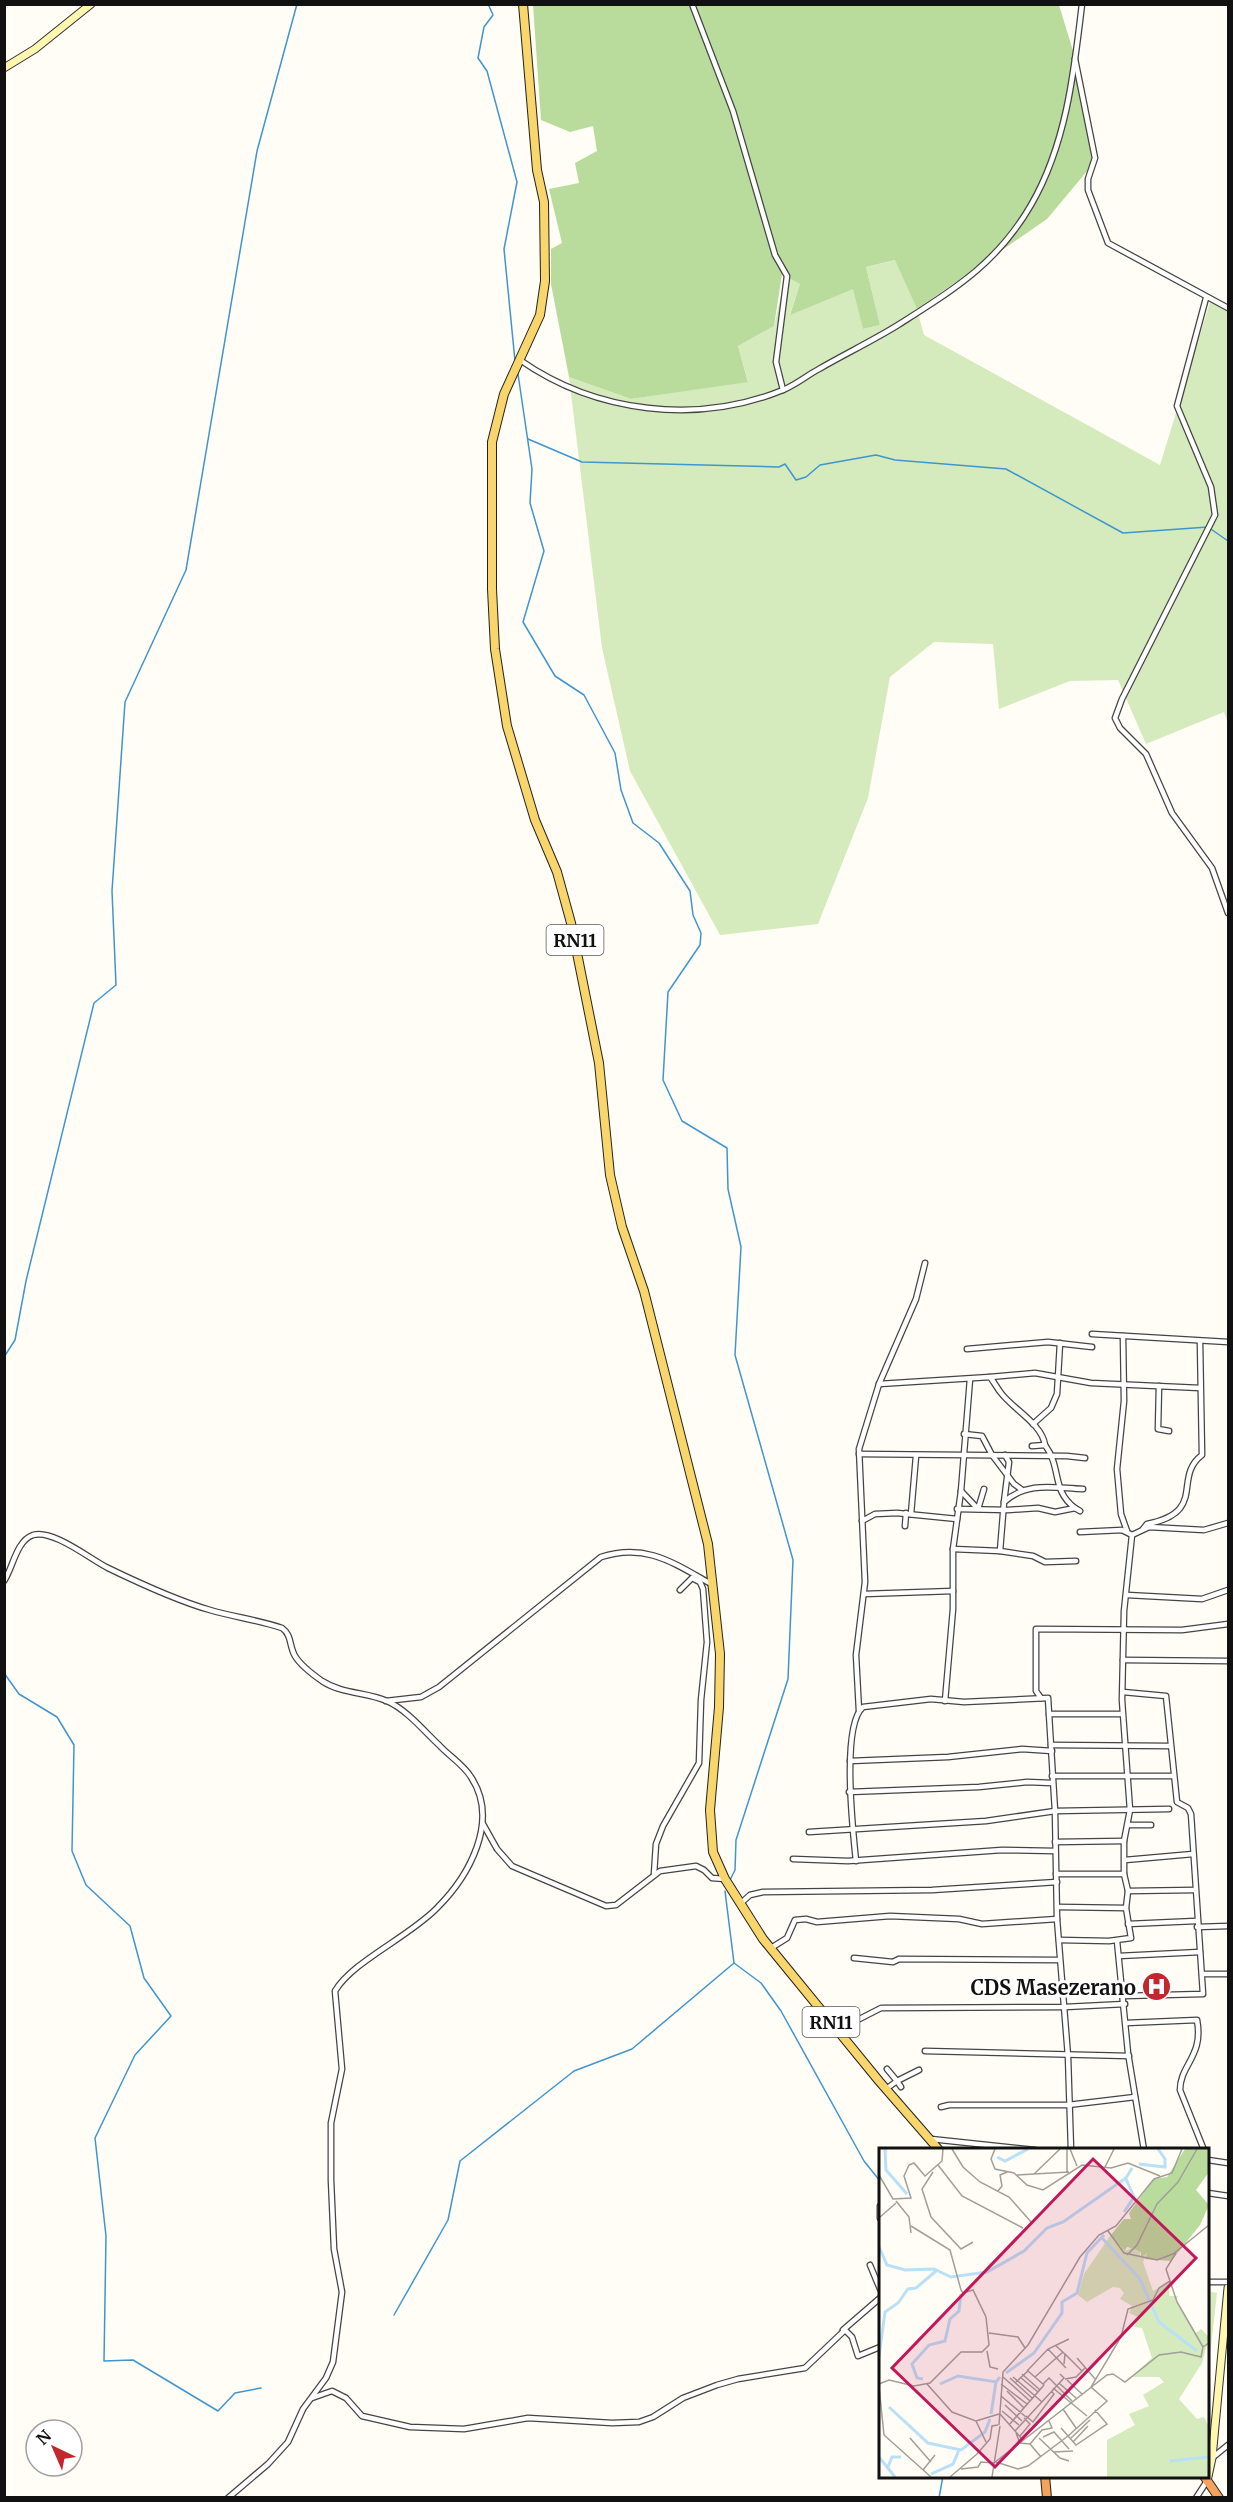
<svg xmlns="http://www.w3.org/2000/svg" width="1233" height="2502" font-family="Merriweather,serif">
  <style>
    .green { fill: #d5ebbd }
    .forest { fill: #b9dc9c }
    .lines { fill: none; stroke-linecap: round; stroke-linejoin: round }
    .stream { stroke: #3f96cf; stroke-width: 1.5 }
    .street-casing { stroke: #444; stroke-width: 7 }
    .secondary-casing { stroke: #333; stroke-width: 9 }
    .primary-casing { stroke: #222; stroke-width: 10 }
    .highway-casing { stroke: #222; stroke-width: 10 }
    .street { stroke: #fff; stroke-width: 4.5 }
    .secondary { stroke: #fff6b0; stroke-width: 7 }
    .primary { stroke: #f9d66b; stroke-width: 8 }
    .highway { stroke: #f5a25d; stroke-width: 8 }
    .labels { text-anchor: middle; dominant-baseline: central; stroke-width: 6; stroke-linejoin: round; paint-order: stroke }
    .shield { fill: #fff; stroke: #585858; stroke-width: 1.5 }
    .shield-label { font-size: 18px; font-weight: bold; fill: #111 }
    .poi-label { font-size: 20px; font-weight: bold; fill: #111; stroke: #fff; text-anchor: end }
    .inset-river { fill: none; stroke: #b9e0f7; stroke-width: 3 }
    .inset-road { fill: none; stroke: #a09f9a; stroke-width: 1.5 }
    .view { fill: #c2185b; fill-opacity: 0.15; stroke: #c2185b; stroke-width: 3 }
    .inset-edge { fill: none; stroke: #111; stroke-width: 3 }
  </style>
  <rect width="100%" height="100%" fill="#fffdf5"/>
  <g class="green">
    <polygon points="896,260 917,309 924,335 1160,465 1210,302 1228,310 1228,459 1226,457 1228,460 1228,724 1224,712 1146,744 1118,680 1070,681 999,709 993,644 934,642 890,677 868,798 818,924 720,935 630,771 602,648 569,377 631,399 748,381 738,346 774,326 786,274 800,284 790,314 854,288 863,329 880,325 866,267"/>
    <polygon points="1208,2291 1217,2293 1208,2373"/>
  </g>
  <polygon class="forest" points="533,5 1059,5 1073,51 1093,164 1047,219 917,309 895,260 866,267 880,325 863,329 853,289 790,315 800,284 782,274 774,326 738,346 748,382 631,399 569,377 551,284 551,249 562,243 549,189 579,183 575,163 597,151 593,126 570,132 541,120"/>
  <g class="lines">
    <g class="stream">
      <polyline points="488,4 493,15 484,27 478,58 487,71 517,182 504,249 515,361"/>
      <polyline points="518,374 532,469 530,503 544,551 523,622 555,676 584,695 615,753 621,790 633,823 659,843 690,891 693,915 701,933 700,945 668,992 663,1080 682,1121 727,1148 728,1189 741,1247 735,1355 793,1560 788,1679 736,1840 735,1870 730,1880"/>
      <polyline points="528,439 582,462 779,467 785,464 796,480 806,477 820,465 876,455 895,460 1006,469 1123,533 1208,527 1228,541"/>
      <polyline points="4,1357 15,1340 26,1281 94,1003 116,985 112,891 125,702 186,570 257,151 297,4"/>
      <polyline points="4,1673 19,1694 57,1717 74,1745 72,1851 86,1885 130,1926 144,1978 171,2016 135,2055 95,2138 106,2236 104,2361 133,2360 218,2411 235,2393 261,2388"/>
      <polyline points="734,1963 761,1983 781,2011 864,2161 880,2181"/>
      <polyline points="394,2315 448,2220 460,2161 574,2071 632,2049 734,1963 725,1891"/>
      <polyline points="939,2498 943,2476"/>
    </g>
    <defs>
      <g id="street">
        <polyline points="692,4 733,111 775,255 787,276 776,362 783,390"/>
        <polyline points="1075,59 1095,158 1088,179 1088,190 1108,243 1228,308"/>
        <polyline points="1206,298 1177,406 1211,487 1215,515 1122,699 1115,718 1120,728 1146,754 1172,813 1212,868 1228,913"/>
        <path d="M520,360C596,413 697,425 783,390C797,384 806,376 819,369C845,354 872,341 898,325C953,290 997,264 1031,205C1066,145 1074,73 1082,4"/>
        <polyline points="1092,1334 1228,1342"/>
        <polyline points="1123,1336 1124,1401 1117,1469 1121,1514 1127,1531"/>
        <polyline points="967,1349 1048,1342 1092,1347"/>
        <polyline points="990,1377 1035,1373 1091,1383 1200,1388"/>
        <path d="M879,1384L990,1377C994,1382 997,1388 1001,1393C1013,1409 1042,1424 1045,1445"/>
        <polyline points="1159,1386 1158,1429 1169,1431"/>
        <polyline points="1033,1424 1051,1408 1057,1394 1060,1343"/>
        <polyline points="964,1434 982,1436 992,1455 1014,1484 1021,1489"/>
        <path d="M1032,1446L1045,1445C1062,1468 1051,1490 1075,1508"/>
        <polyline points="859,1454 1067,1456 1085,1458"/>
        <polyline points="961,1491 977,1508"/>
        <polyline points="1004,1502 1009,1462 1005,1455"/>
        <polyline points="957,1509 1008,1510 1038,1508 1055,1512 1075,1508 1080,1511"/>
        <polyline points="978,1509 984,1489"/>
        <polyline points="911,1514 916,1456"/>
        <polyline points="862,1521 875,1514 897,1513 957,1519"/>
        <polyline points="905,1526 906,1513"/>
        <path d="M1143,1529L1147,1524C1208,1512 1172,1478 1202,1455L1200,1342"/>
        <polyline points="1132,1535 1149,1527 1204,1530 1228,1523"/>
        <polyline points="953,1549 1000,1551 1033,1556 1045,1562 1076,1561"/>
        <path d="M1000,1551L1004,1502C1028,1481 1053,1488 1083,1489"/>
        <path d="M4,1581C13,1568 16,1541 33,1535C53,1529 90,1559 108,1568C139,1583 178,1601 210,1610C234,1617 258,1620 282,1628C292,1635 289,1646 295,1656C301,1666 312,1674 322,1681C342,1694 366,1692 387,1701C407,1710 423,1730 439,1745C449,1756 463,1764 471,1777C500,1821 469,1876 437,1908C409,1937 353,1961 335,1991L342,2069L331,2123V2180L334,2249L342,2292L333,2362L326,2378L303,2409L288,2442L268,2464L228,2498"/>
        <polyline points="864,1594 953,1591"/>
        <polyline points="1127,1595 1202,1599 1228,1590"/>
        <polyline points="1123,1660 1228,1661"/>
        <polyline points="1123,1692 1166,1696 1177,1802 1188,1808 1191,1814 1203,1994 1124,1996"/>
        <polyline points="1041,1698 1036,1691 1036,1629 1182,1630 1228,1624"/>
        <path d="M386,1701L421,1697L439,1687L601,1557C646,1542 675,1564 713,1585"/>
        <polyline points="945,1701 953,1609 953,1549 961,1491 970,1379"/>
        <polyline points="859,1711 856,1655 865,1582 859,1449 879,1384 916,1299 925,1263"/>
        <polyline points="1049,1714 1122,1714"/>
        <polyline points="1051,1745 1170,1746"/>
        <polyline points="850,1761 948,1757 1022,1749 1052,1751"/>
        <polyline points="1052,1776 1173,1776"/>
        <polyline points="849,1792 979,1787 1027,1782 1052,1783"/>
        <polyline points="483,1824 497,1849 512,1866 606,1906 616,1905 660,1871 696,1866 704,1870 712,1878 725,1879"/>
        <polyline points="1128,1825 1151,1825"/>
        <polyline points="809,1832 986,1821 1055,1811 1169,1809"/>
        <polyline points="1055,1842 1124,1841"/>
        <polyline points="793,1859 848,1861 1002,1850 1055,1851"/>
        <polyline points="1125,1860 1193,1854"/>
        <path d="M856,1861C853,1832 841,1726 863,1707L931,1699L964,1702L1048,1698L1055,1811L1057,1919L1068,2056L1071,2150"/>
        <polyline points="654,1874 656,1844 663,1826 699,1763 701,1700 707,1642 703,1589 700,1582 692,1578 680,1590"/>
        <polyline points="1056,1874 1124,1874"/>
        <polyline points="1128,1891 1195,1890"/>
        <polyline points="740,1904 750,1895 763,1892 932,1890 1057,1882"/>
        <polyline points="1058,1907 1126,1908"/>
        <polyline points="1128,1924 1196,1921"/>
        <polyline points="1197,1927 1228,1926"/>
        <polyline points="1059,1940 1109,1941 1131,1938 1126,1908 1128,1891 1124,1874 1124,1841 1130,1810 1122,1700 1124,1611 1132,1535 1122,1530 1080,1532"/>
        <polyline points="1117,1941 1128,2053 1144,2150"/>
        <polyline points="771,1948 787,1938 795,1920 806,1919 817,1922 890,1916 959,1919 982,1924 1057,1919"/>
        <polyline points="1119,1956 1200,1952"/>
        <polyline points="854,1958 893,1962 899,1959 1059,1960"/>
        <polyline points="1202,1974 1228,1974"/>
        <path d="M1126,2023L1197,2020C1204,2056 1180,2065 1180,2090L1204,2150"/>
        <polyline points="838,2030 881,2008 1065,2007 1125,2004"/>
        <polyline points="925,2051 1129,2056"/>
        <polyline points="901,2087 897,2081 919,2070"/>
        <polyline points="886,2089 897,2081 887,2069"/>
        <polyline points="941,2107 949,2105 1068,2105 1135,2097"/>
        <polyline points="931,2139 1035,2150"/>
        <polyline points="1208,2160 1228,2163"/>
        <polyline points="1208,2193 1228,2196"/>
        <polyline points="880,2206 880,2218"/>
        <polyline points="870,2265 880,2289"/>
        <polyline points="1208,2282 1228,2282"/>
        <polyline points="843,2330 880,2298"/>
        <polyline points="312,2398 332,2391 346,2398 362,2416 410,2427 464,2429 528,2418 612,2423 639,2422 653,2417 683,2398 717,2385 738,2379 805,2368 845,2330 852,2337 858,2356 880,2347"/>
        <polyline points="1212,2458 1228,2445"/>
        <polyline points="1196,2498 1207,2481"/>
      </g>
      <g id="secondary">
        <polyline points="4,68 35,49 91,4"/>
        <polyline points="1207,2481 1212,2458 1228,2288"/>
      </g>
      <polyline id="primary" points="523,4 537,170 544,202 545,281 540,315 504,394 492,442 492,589 495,649 507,726 535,820 557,872 571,923 599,1063 610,1175 622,1227 644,1291 708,1544 720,1654 719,1707 710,1810 713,1852 725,1879 763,1939 879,2081 939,2150"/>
      <g id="highway">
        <polyline points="1045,2476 1047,2498"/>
        <polyline points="1204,2476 1219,2498"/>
      </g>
    </defs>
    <use href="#street" class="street-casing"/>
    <use href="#secondary" class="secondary-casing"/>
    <use href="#primary" class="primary-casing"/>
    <use href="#highway" class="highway-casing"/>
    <use href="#street" class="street"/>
    <use href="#secondary" class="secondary"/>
    <use href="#primary" class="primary"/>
    <use href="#highway" class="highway"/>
  </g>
  <defs>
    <symbol id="hospital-disc" viewBox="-11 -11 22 22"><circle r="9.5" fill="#c4262e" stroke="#fff"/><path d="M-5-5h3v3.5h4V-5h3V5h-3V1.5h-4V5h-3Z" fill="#fff"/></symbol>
  </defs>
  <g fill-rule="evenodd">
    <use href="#hospital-disc" x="1140" y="1970" width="33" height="33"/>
  </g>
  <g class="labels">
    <g class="shield">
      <rect x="546.5" y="925" width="57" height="30" rx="4.5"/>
      <rect x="802.5" y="2007" width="57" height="30" rx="4.5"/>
    </g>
    <g class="shield-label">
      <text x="575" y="940">RN11</text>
      <text x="831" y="2022">RN11</text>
    </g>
    <g class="poi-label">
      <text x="1136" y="1987">CDS Masezerano</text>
    </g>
  </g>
  <g transform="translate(879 2148)">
    <rect width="330" height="330" fill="#fffdf5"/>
    <path d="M231,88L246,103L258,97L262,104L260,108L268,105L264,114L274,143L291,134L290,148H299L297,152L317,185L322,181L330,189L323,215L300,251L318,271L325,269L330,279V329H228V292L256,277L250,266L270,258L264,247L285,234L280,229H252L273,210L263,180L255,179L259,169L250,165L253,158L241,151L245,145L241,140L234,139L208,154L199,147L205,126Z" fill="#d5ebbd"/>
    <path d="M306,1H330V24L317,42L330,57L321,77L292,113L266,111L268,105L262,109V104L255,101L248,99L246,103L231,88L245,71H252L250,65L275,31L288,29Z" fill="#b9dc9c"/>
    <path class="inset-river" d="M6,1L7,22L28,46M118,9L126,13L149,1M260,16L286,19V11L279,1M245,64L255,49L247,31M223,90L261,131L280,174L318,203M0,99L8,117L26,122L55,121L72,129L108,124L145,103L168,80L184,74L247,30L253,20M0,208L6,164L19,155L29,141L37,140L57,123M127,225L155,205L183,165V154L198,145L208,105L225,87M44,231L38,230L33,216L50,197L66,193L71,171L80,163L82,146M61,236L79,228L117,234L121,229M10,259L49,295L82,302L106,284L111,271M112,266L117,234M0,309L16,329M291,313L330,309M9,319L13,309H22M52,326L74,316L80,302"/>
    <path class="inset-road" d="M73,1L84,19L101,34L130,49L153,75M116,1L112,11L116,21L135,25L148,37L164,42L203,17L232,20L249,15L281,28M188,1V24M191,1L198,18M59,17L83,48L144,80M226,19L235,1M54,24L43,41L52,69L82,101L94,94M155,26L181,1M0,27L14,51L32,50L25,28L30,17L35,15L46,28L63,13L64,1M138,27L190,24M119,43L123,38L121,27L128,24M17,53L30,69L32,85M0,70L17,55M229,83L245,105L278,112L294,106L330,77M297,105L287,121L298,154L324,199M248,107L258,97L278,56L299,34L318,1M110,185L139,189L146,200M176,197L186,206L185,216M169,201L187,220M108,203L111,219L119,221M186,206L203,223M198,210L217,232M148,223L169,201L190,191M143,226L161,242M124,229L151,253M134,229L163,254M141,229L159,244M156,229L184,204M131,230L153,250M186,231L197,229L206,220M188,232L203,246M180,235L197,250M0,236L10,232L35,238L51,235L82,204H103L110,197L107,169L94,142L84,145L82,142L71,102L32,78M48,236L73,264L97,273L107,294M122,236L148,256M164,236L170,230L193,253M0,239L5,287L52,329M174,240L208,268M128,243L145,260M122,248L147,269M126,257L143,273M184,261L197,280M123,263L140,277M121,266L144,292M147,268L154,274L175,246L172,243M97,273L120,266M120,277L124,224L149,197L201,109L220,87L237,78L275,31L293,25L303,1M130,277L165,237L149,223L136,235M182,280L197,297L228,276L216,262M136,283L185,230L181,226M137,285L141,295L151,296L162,309M141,288L151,276L145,270M189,288L228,253L212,239L242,189L249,161L274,152L280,140L291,133M164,289L175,284L190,301M31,290L52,314M160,290L181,310L190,313M191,291L211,272M194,294L209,278M151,296L163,282L173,280L170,273M174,304L194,303M117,314L139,321L149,318L189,288M115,315L228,227L234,226L246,234L280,207L302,204L322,209L324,199L330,195M82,321L99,319L102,314L115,315M44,322L56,307M71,329L98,306L111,291L113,278L119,277M113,329L121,278"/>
    <path class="view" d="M214,11L317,110L116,319L13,220Z"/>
    <rect width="330" height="330" class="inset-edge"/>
  </g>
  <rect width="1233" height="2502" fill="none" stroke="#111111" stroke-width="12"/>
  <g transform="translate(54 2448) rotate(316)"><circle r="28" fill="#ffffff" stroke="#a0a0a0" stroke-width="1.5"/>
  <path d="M0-4.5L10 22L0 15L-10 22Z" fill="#c4262e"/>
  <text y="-9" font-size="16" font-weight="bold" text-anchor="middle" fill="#111111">N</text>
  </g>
</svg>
